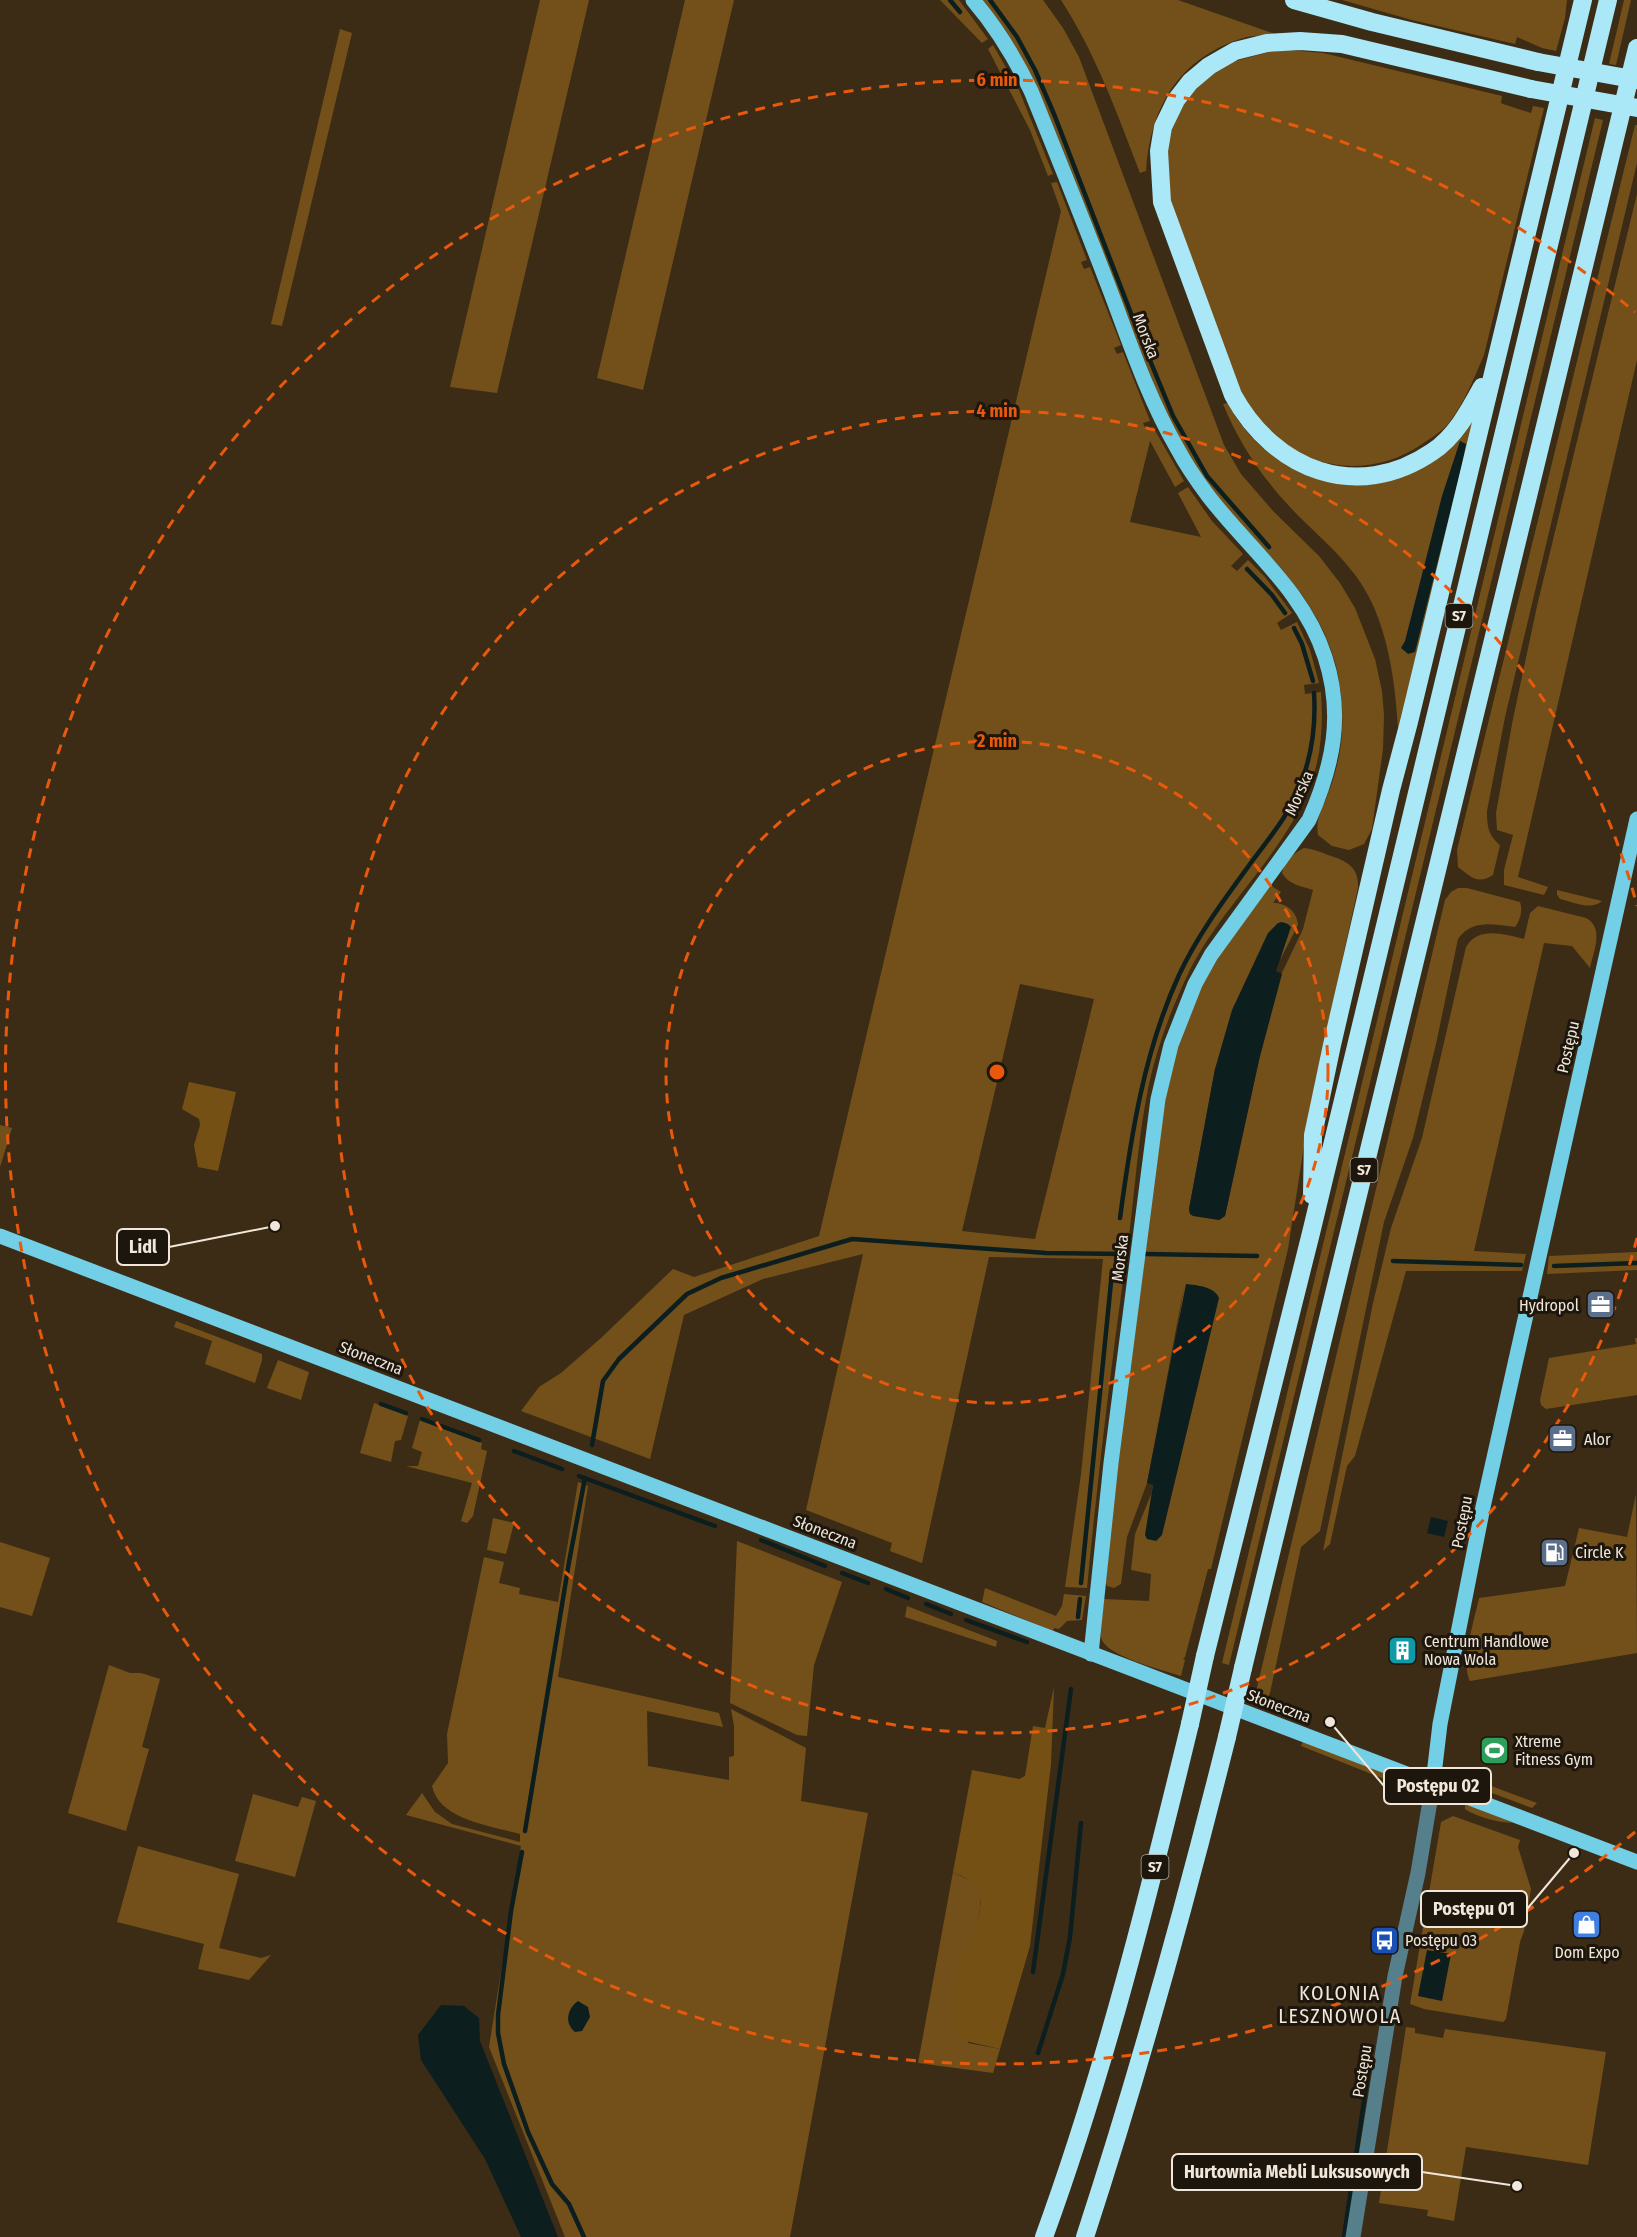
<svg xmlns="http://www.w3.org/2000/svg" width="1637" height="2237" font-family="'Fira Sans Condensed',sans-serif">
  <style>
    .green { fill: #73501a; fill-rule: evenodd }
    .forest { fill: #755014 }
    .water { fill: #0d1e1f }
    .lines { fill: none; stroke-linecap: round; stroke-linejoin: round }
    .stream { stroke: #0d1e1f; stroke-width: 4.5 }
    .minor { stroke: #557f8a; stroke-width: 15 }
    .major { stroke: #72cfe5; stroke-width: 15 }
    .highway { stroke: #aae8f8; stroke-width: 18 }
    .highway-bridge { stroke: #aae8f8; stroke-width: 18 }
    .ring { fill: none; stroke: #e8590c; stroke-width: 3; stroke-dasharray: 10 8 }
    .labels { text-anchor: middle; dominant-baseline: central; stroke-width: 6; stroke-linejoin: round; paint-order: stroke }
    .shield { fill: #1d160d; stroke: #b1a89c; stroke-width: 1.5 }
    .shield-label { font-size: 15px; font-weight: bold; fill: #f0e6d9 }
    .street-label { font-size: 16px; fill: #f0e6d9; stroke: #1d160d }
    .poi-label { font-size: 16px; fill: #f0e6d9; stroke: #1d160d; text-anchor: start }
    .quarter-label { font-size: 20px; letter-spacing: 1.5px; fill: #f0e6d9; stroke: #1d160d }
    .centre { fill: #e8590c; stroke: #1d160d; stroke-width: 3 }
    .ring-label { font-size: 18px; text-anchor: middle; font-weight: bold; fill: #e8590c; stroke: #1d160d; stroke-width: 6; stroke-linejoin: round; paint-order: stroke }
    .leader { fill: none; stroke: #f0e6d9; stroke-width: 2 }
    .callout-dot { fill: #f0e6d9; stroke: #1d160d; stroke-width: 2 }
    .callout { fill: #1d160d; stroke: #f0e6d9; stroke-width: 2 }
    .callout-label { font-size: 18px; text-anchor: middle; font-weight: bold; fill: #f0e6d9 }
  </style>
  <rect width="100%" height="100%" fill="#3c2c16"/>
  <g class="green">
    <polygon points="540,0 589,0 497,393 450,387"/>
    <polygon points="685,0 734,0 643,390 597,378"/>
    <polygon points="940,0 959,0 988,39 982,43"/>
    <path d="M983,0H1043L1063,28L1079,57L1224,445L1241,474L1274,512L1319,556L1340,583L1355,608L1375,659L1382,691L1384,715L1383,749L1372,829L1364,844L1349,850L1332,846L1318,835C1315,817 1323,808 1329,791C1332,784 1334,776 1336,769C1345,736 1344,699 1336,666C1314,579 1236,534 1191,461C1168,424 1153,382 1137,341C1117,290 1098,239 1078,188C1052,121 1027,57 983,0Z"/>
    <path d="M1061,0H1178L1275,34C1265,36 1253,35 1243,38C1179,58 1150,107 1146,171L1140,173C1117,113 1096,54 1061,0Z"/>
    <polygon points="1342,0 1567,0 1565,18 1556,51 1542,48 1517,37 1515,44 1412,20"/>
    <polygon points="1624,0 1631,0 1616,65 1609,64"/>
    <polygon points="340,29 352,33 282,326 271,324"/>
    <polygon points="993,45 1019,90 1053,174 1048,176 1030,130 988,49"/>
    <path d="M1288,50L1323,53L1502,96L1501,103L1503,104L1531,113L1533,106L1544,108L1484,355C1474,378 1464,404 1448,424C1441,432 1431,438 1422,444C1373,478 1310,472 1267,429C1254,416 1245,399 1236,384L1167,195L1165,145L1189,91L1228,63L1269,52Z"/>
    <polygon points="1595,118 1603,120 1229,1665 1222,1663"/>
    <path d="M1635,125H1637V163L1505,717L1487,811C1487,826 1488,835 1500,845L1493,875C1478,885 1471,877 1458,867L1457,850Z"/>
    <path d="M1057,182L1087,260L1081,262L1084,269L1090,267L1121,345L1114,348L1117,354L1123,352L1150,421L1143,423L1146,430L1153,427L1184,481L1175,487L1150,441L1130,522L1201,537L1178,493L1188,487L1212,521L1243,554L1231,566L1237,571L1248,560L1265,577L1292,613L1277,623L1281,630L1297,622L1310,650L1319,683L1304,685L1305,694L1321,692C1323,724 1322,755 1310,785C1285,854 1219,908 1187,976C1171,1010 1157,1047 1149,1084C1138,1136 1135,1191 1128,1244C1112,1358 1098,1473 1087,1588L1065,1587L1081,1474L1103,1259L989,1257L922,1563L890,1551L892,1543L806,1510L863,1254L763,1279L684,1315L650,1459L521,1411L539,1387L561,1373L601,1338L673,1269L694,1277L819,1236L1061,211L1051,183ZM1020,984L1094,999L1035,1239L962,1231Z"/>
    <polygon points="1637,194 1637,360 1518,877 1548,887 1544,895 1504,885 1504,870 1513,835 1497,830 1496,813 1513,719 1537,606"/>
    <path d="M1228,403C1241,430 1268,458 1297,469C1315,475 1351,478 1371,481L1476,416L1401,727H1398C1395,684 1390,643 1372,603C1353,562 1319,538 1290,507C1261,476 1239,443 1223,404Z"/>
    <path d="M1304,848C1313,849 1321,852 1328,855C1347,861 1359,867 1358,888L1310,1107L1288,1249L1211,1569H1208L1185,1657L1183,1659L1185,1660L1181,1676C1163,1670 1104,1656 1101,1637C1099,1625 1103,1611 1104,1599L1149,1601L1151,1574L1131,1570L1135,1534L1152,1492L1145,1535L1184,1287L1147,1483L1127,1537L1121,1584L1114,1588L1107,1586L1106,1583L1119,1437L1165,1094L1173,1059L1205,974L1270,885L1281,892L1273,903C1286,903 1297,911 1298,925L1280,960L1290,927L1215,1069L1189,1209L1190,1214L1219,1220L1225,1216L1259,1060L1279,979L1303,929L1313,890C1301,886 1289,885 1282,873C1284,861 1294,853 1304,848Z"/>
    <path d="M1458,888H1467L1520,902C1523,910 1520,921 1515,927C1493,924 1472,919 1458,939L1436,1044L1413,1138L1384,1222L1320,1531L1301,1547L1270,1693L1266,1701L1254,1700L1445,900L1451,892Z"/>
    <path d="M1557,890L1602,901C1591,911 1573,902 1560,899L1557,895Z"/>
    <path d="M1538,906L1586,918C1605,928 1593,952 1590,968L1572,946L1544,943L1474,1251L1526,1254L1522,1271H1406L1355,1456L1347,1466L1330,1544L1323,1551L1373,1303L1391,1228L1422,1138L1466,947C1478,926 1504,934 1524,939L1530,913Z"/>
    <polygon points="0,1125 12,1128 0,1167"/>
    <polygon points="1637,1252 1637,1270 1547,1274 1549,1256"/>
    <polygon points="176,1321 262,1354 262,1360 255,1383 205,1364 212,1341 174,1327"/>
    <polygon points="1635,1338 1637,1338 1637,1395 1546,1409 1541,1405 1540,1400 1549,1358 1636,1344"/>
    <polygon points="278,1360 309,1372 301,1400 267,1388"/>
    <polygon points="374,1403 408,1416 401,1440 395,1441 391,1462 360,1453"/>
    <polygon points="420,1420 482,1443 481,1449 487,1451 473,1516 467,1523 461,1521 472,1483 406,1466 418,1466 422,1452 412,1448"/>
    <path d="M578,1482L588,1486L558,1677L719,1713L723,1727L647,1711L648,1766L729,1780V1757L734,1756V1726L731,1709L806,1748L801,1801L868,1813L790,2237H565L489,2047L521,1846L406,1815L422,1793L435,1812L452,1824L520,1842V1834C492,1826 439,1820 432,1786L448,1763L447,1734L484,1557L504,1562L499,1583L520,1588L519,1594L558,1602Z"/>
    <path d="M1636,1494L1637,1653L1470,1681C1460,1664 1475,1618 1479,1598L1565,1586L1579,1528L1627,1537Z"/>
    <polygon points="493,1518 514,1523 506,1554 487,1550"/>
    <polygon points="737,1541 842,1582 814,1665 807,1736 797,1735 730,1703"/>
    <polygon points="0,1542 50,1558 32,1616 0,1607"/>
    <polygon points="985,1588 1056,1616 1062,1606 1064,1594 1086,1596 1082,1620 1067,1621 1059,1629 1054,1628 1053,1631 982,1602"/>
    <polygon points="907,1606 997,1641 996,1647 905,1617"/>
    <polygon points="109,1665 130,1673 141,1673 160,1679 142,1747 149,1749 126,1831 68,1813"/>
    <polygon points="1303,1741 1398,1778 1397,1784 1301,1746"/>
    <polygon points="1473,1780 1475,1780 1537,1803 1532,1808 1471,1785"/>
    <polygon points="253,1794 298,1807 302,1797 316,1801 295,1877 235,1861"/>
    <path d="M1465,1803L1513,1823C1497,1822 1479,1818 1465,1809Z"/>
    <polygon points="1453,1816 1520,1840 1518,1847 1531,1889 1524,1931 1520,1942 1506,2019 1503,2022 1424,2009 1410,2004 1441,1822"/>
    <polygon points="138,1846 239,1874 219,1948 261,1958 271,1955 249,1980 198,1969 204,1944 117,1922"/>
    <polygon points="953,1872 974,1883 980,1894 980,1909 976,1927 964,1953 968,2043 1000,2049 993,2073 918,2063"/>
    <polygon points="1406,2027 1415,2028 1415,2033 1443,2038 1445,2029 1606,2052 1588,2165 1466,2147 1454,2221 1427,2216 1428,2210 1379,2203"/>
  </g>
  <g class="forest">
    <polygon points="189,1082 236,1092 218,1171 198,1167 194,1145 200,1125 199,1119 182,1109"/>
    <path d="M1054,1687L1051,1764L1030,1946L1000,2049L957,2039C951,2030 952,2019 953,2008C954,1989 957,1971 964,1953C976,1920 999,1891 953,1872L972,1770L1019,1779L1025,1776L1033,1726L1045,1728Z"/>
  </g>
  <g class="water">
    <polygon points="1460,441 1466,444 1462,465 1415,652 1408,654 1401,648 1405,641 1442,496"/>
    <polygon points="1282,922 1288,924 1291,927 1276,971 1282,974 1259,1060 1225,1216 1219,1220 1193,1216 1190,1214 1189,1209 1215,1069 1232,1010 1268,933 1278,923"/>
    <path d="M1186,1284C1197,1285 1215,1287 1219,1298L1162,1535L1156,1541L1147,1539L1145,1535L1153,1485L1147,1483Z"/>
    <polygon points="1431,1517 1448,1521 1444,1537 1427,1533"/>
    <polygon points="1427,1950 1451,1954 1442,2001 1418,1996"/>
    <path d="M578,2001L588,2007L590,2017L582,2031L575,2032C564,2023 567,2009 578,2001Z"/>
    <polygon points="441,2005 464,2006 479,2018 480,2041 558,2237 521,2237 485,2159 421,2060 418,2035"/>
  </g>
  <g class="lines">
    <g class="stream">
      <polyline points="950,0 960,12"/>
      <polyline points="990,0 1017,37 1035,70 1054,114 1137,329 1173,416 1207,476 1269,547"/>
      <polyline points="1247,569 1272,595 1285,613"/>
      <polyline points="1294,628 1302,644 1313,681"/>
      <path d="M1120,1218C1131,1136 1144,1051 1179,975C1198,934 1226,897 1253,860C1271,836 1291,812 1301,783C1312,754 1316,724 1314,693"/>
      <polyline points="1146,1254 1257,1256"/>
      <polyline points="1393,1261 1521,1265"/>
      <polyline points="1554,1266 1637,1263"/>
      <polyline points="381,1404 406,1413"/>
      <polyline points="422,1419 479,1440"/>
      <polyline points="592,1445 603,1381 619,1359 687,1294 721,1278 852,1239 1046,1253 1124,1254"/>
      <polyline points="514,1451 562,1469"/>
      <polyline points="579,1476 715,1526"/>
      <polyline points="761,1540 825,1566"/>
      <polyline points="842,1573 868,1583"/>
      <polyline points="1081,1583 1112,1272"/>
      <polyline points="886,1589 908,1598"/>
      <polyline points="926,1604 951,1614"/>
      <polyline points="1078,1617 1080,1599"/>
      <polyline points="966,1620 1027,1642"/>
      <polyline points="525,1831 569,1562 585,1478"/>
      <polyline points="522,1852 511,1911 498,2015 498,2033 504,2064 528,2132 552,2184 569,2204 584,2237"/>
      <polyline points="1033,1972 1071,1689"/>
      <polyline points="1038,2053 1063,1974 1070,1937 1081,1823"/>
      <polyline points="1344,2237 1370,2060"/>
    </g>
    <polyline class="minor" points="1353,2237 1395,1976 1418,1873 1433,1783"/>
    <g class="major">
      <path d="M973,0C997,28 1015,58 1031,91C1057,155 1083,220 1108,285C1129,340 1147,396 1177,448C1186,465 1197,481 1209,497C1250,550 1304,591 1325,657C1344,715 1333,766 1309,820L1211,955L1195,984L1171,1045L1158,1099L1111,1463L1091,1654"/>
      <polyline points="0,1236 1637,1862"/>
      <polyline points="1433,1783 1440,1724 1483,1507 1637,819"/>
    </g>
    <g class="highway">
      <polyline points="1294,0 1372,22 1538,62"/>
      <path d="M1482,387C1469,411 1455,437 1432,452C1357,503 1274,470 1233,395L1162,202L1159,151L1163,127L1176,100L1190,82L1209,66L1235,51L1267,43L1300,41L1342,44L1531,89"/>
      <polyline points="1312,1195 1313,1135 1332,1045 1391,790 1409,722 1583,0"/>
      <polyline points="1205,1656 1311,1233 1608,0"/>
      <polyline points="1243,1668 1637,48"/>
      <path d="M1044,2237C1105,2070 1148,1897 1190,1724"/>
      <path d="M1085,2237C1139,2072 1185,1905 1227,1737"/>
    </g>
    <g class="highway-bridge">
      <polyline points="1538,62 1637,80"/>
      <polyline points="1531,89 1637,108"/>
      <polyline points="1190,1724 1205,1656"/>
      <polyline points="1227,1737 1243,1668"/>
    </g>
  </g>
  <g class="ring">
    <circle cx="997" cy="1072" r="331"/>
    <path d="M1637 1238A661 661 0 1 1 1637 906"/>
    <path d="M1635 1832A992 992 0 1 1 1635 312"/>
  </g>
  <defs>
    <symbol id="office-square" viewBox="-11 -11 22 22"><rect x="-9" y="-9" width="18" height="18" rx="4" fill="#5c6f8a" stroke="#1d160d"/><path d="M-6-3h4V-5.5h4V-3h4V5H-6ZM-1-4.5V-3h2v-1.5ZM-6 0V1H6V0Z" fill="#fff"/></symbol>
    <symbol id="fuel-square" viewBox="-11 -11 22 22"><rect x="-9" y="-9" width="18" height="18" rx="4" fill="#5c6f8a" stroke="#1d160d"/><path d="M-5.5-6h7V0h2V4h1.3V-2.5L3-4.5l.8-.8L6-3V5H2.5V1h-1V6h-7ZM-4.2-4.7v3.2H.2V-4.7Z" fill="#fff"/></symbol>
    <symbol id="building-square" viewBox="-11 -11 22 22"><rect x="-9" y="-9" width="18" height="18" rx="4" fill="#0f9aa8" stroke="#1d160d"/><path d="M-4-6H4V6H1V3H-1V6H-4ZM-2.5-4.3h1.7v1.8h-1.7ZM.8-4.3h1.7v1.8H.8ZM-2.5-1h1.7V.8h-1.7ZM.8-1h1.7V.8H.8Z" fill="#fff"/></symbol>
    <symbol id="stadium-square" viewBox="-11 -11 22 22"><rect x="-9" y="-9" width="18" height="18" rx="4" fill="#2e9e5b" stroke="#1d160d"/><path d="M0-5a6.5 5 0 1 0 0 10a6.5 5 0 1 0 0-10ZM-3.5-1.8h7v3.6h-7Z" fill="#fff"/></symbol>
    <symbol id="shop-square" viewBox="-11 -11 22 22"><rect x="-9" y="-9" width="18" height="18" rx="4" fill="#3f7fe0" stroke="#1d160d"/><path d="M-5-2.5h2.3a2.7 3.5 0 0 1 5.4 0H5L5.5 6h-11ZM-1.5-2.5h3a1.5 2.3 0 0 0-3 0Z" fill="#fff"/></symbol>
    <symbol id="bus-square" viewBox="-11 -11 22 22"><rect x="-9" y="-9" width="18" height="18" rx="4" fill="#1a4fb4" stroke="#1d160d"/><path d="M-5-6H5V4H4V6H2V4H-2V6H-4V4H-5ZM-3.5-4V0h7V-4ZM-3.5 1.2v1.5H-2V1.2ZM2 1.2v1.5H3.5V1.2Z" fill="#fff"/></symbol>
  </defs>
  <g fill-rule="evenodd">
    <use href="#office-square" x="1584" y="1288" width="33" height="33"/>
    <use href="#office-square" x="1546" y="1422" width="33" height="33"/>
    <use href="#fuel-square" x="1538" y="1536" width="33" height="33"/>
    <use href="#building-square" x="1386" y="1634" width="33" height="33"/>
    <use href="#stadium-square" x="1478" y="1734" width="33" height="33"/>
    <use href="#shop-square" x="1570" y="1908" width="33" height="33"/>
    <use href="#bus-square" x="1368" y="1924" width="33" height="33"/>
  </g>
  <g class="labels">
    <g class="shield">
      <rect x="1445.5" y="604" width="27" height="24" rx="4.5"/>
      <rect x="1350.5" y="1158" width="27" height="24" rx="4.5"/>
      <rect x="1141.5" y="1855" width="27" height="24" rx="4.5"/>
    </g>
    <g class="shield-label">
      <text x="1459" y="616">S7</text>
      <text x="1364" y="1170">S7</text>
      <text x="1155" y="1867">S7</text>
    </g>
    <g class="street-label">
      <text transform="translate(1146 336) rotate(69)">Morska</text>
      <text transform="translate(1299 793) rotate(-66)">Morska</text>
      <text transform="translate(1568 1047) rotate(-77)">Postępu</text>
      <text transform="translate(1120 1258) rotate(-83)">Morska</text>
      <text transform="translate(371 1358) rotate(21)">Słoneczna</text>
      <text transform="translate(1462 1522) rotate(-79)">Postępu</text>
      <text transform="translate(825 1532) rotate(21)">Słoneczna</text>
      <text transform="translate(1279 1706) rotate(21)">Słoneczna</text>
      <text transform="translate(1362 2071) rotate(-81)">Postępu</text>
    </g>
    <g class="poi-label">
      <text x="1579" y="1305" text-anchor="end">Hydropol</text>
      <text x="1584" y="1439">Alor</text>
      <text x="1575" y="1552">Circle K</text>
      <text x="1424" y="1641">Centrum Handlowe<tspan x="1424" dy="18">Nowa Wola</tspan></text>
      <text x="1515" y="1741">Xtreme<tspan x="1515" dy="18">Fitness Gym</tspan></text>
      <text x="1405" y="1940">Postępu 03</text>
      <text x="1587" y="1952" text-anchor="middle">Dom Expo</text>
    </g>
    <g class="quarter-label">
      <text x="1340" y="1993">KOLONIA<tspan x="1340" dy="23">LESZNOWOLA</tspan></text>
    </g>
  </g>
  <circle cx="997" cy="1072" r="9" class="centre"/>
  <g class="ring-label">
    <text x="997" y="86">6 min</text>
    <text x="997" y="417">4 min</text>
    <text x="997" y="747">2 min</text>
  </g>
  <path class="leader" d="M275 1226L169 1247M1330 1722L1384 1786M1574 1853L1527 1909M1517 2186L1422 2172"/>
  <g class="callout-dot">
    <circle cx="275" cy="1226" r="6"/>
    <circle cx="1330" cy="1722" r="6"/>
    <circle cx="1574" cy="1853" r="6"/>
    <circle cx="1517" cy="2186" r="6"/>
  </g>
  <g class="callout">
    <rect x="117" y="1229" width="52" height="36" rx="6"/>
    <rect x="1384" y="1768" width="107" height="36" rx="6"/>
    <rect x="1421" y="1891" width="106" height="36" rx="6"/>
    <rect x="1172" y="2154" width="250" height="36" rx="6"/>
  </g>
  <g class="callout-label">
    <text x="143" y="1253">Lidl</text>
    <text x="1438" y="1792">Postępu 02</text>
    <text x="1474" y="1915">Postępu 01</text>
    <text x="1297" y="2178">Hurtownia Mebli Luksusowych</text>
  </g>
</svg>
